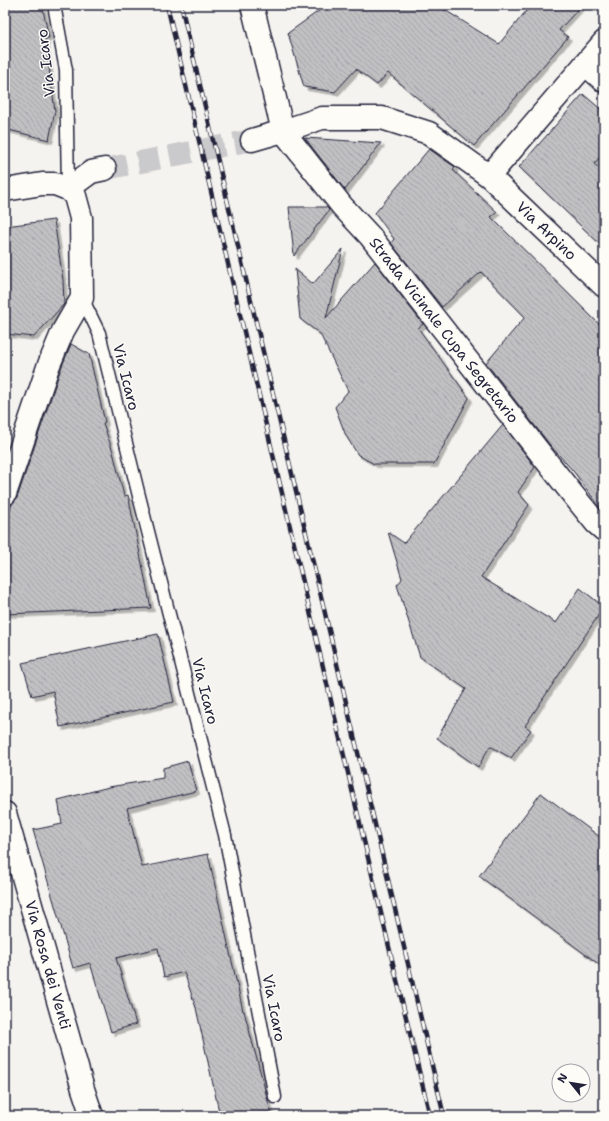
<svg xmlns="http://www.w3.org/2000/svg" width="609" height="1121" font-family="'Shantell Sans',sans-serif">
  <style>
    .building { fill: url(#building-back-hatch); stroke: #22223b; filter: url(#shadow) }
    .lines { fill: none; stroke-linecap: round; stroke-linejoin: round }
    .minor-tunnel { stroke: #cac9cb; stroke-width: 22; stroke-dasharray: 22 11; stroke-linecap: butt }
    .service-casing { stroke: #22223b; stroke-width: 15 }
    .minor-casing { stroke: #22223b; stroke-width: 25 }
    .tertiary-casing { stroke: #22223b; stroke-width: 25 }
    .service { stroke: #fdfcf7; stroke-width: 12 }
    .minor { stroke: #fdfcf7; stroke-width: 22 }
    .tertiary { stroke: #fdfcf7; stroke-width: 22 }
    .rail-casing { stroke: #22223b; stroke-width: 4.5 }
    .rail { stroke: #fdfcf7; stroke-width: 3; stroke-dasharray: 9; stroke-linecap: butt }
    .labels { text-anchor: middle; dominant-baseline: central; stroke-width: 3; stroke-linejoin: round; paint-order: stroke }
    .street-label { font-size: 15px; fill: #22223b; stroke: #fdfcf7 }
  </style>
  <defs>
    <pattern id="building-back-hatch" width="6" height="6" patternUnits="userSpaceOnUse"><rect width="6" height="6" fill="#c0bfc2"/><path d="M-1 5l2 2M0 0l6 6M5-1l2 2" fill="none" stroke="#a5a4a8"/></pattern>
    <filter id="shadow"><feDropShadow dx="3.5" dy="3.5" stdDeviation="0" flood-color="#0004"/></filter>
  </defs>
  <rect width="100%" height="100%" fill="#f4f3ef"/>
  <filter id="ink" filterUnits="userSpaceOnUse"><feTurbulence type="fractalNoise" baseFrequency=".025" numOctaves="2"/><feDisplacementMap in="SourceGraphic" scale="8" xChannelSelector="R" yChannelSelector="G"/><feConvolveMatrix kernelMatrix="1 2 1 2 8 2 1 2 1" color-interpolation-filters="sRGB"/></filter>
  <g filter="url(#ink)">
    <g class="building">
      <polygon points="5,5 42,5 49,38 45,38 55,111 49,140 5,129"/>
      <polygon points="327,5 437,5 499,44 531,5 582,5 559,30 568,37 474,146 388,73 377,85 356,69 335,92 304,87 288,33"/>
      <polygon points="583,94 604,112 604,152 594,164 604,172 604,248 519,167"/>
      <polygon points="305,138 381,143 345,190"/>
      <polygon points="429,149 455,167 453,170 497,212 491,217 604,329 604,513 574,472 550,445 486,363 525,317 481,272 442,307 391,243 394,239 375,213"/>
      <polygon points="289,207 326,207 329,210 294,256"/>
      <polygon points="54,220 63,280 64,304 34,337 5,334 5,226"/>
      <polygon points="343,249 326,318 375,262 423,324 418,328 469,398 434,464 374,464 358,455 346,436 335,407 348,391 320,334 300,319 295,269 313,284"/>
      <polygon points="71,344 89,354 105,422 103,423 113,452 124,496 128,495 151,608 5,614 5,525 12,504 17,498 60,371"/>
      <polygon points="503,425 535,467 518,492 529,505 481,577 556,623 580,588 604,607 525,726 531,730 511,758 490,746 478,767 437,738 466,689 420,657 397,585 402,579 388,532 404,543"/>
      <polygon points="158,634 174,702 60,727 53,691 32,696 22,663"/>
      <polygon points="188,761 196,791 127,808 142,867 208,854 243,1011 244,1011 272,1116 220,1116 196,1008 184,972 164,977 158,948 116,958 136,1024 111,1032 90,963 73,968 33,830 62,824 58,800 109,787 163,778 163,768"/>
      <polygon points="541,793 604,840 604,968 479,876"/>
    </g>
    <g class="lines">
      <polyline class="minor-tunnel" points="105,169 252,140"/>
      <defs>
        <g id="service">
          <polyline points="54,5 66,70 68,189"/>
          <polyline points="82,298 99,333 138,492 225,835 275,1097"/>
        </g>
        <g id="minor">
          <path id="s1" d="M252,5L283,131L342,206L370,236L570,491L596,523L604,530"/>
          <polyline points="585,64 604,81"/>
          <path id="s2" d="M252,140L283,131L322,118H382L429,133L489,176L604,286"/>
          <polyline points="489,176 604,42"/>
          <polyline points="68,189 91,172 105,169"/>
        </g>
        <g id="tertiary">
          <polyline points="5,190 42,184 55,184 68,189 75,196 81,218 82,298 63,331 48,367 5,494"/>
          <path id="s3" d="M5,813L83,1089L92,1116"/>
        </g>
      </defs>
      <use href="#service" class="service-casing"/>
      <use href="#minor" class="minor-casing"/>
      <use href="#tertiary" class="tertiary-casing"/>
      <use href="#service" class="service"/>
      <use href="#minor" class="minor"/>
      <use href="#tertiary" class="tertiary"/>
      <defs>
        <g id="rail">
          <polyline points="167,5 394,968 430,1116"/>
          <polyline points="181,5 444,1116"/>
        </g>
      </defs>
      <use href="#rail" class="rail-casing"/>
      <use href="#rail" class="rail"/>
    </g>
  </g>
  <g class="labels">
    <g class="street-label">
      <text transform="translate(46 63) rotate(-97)">Via Icaro</text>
      <text stroke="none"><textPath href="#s2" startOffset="336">Via Arpino</textPath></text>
      <text stroke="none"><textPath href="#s1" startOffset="386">Strada Vicinale Cupa Segretario</textPath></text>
      <text transform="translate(126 377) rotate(76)">Via Icaro</text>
      <text transform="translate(205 691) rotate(76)">Via Icaro</text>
      <text stroke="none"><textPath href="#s3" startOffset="158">Via Rosa dei Venti</textPath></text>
      <text transform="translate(274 1008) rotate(79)">Via Icaro</text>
    </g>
  </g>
  <rect width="609" height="1121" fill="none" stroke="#fdfcf7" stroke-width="20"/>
  <rect x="10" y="10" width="589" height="1101" fill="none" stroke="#22223b" stroke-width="1.5" filter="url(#ink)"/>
  <g transform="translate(571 1083) rotate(300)"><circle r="19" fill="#fdfcf7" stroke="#a5a5ac"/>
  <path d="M0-3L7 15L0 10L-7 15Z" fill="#22223b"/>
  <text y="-6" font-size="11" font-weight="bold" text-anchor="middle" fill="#22223b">N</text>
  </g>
</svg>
